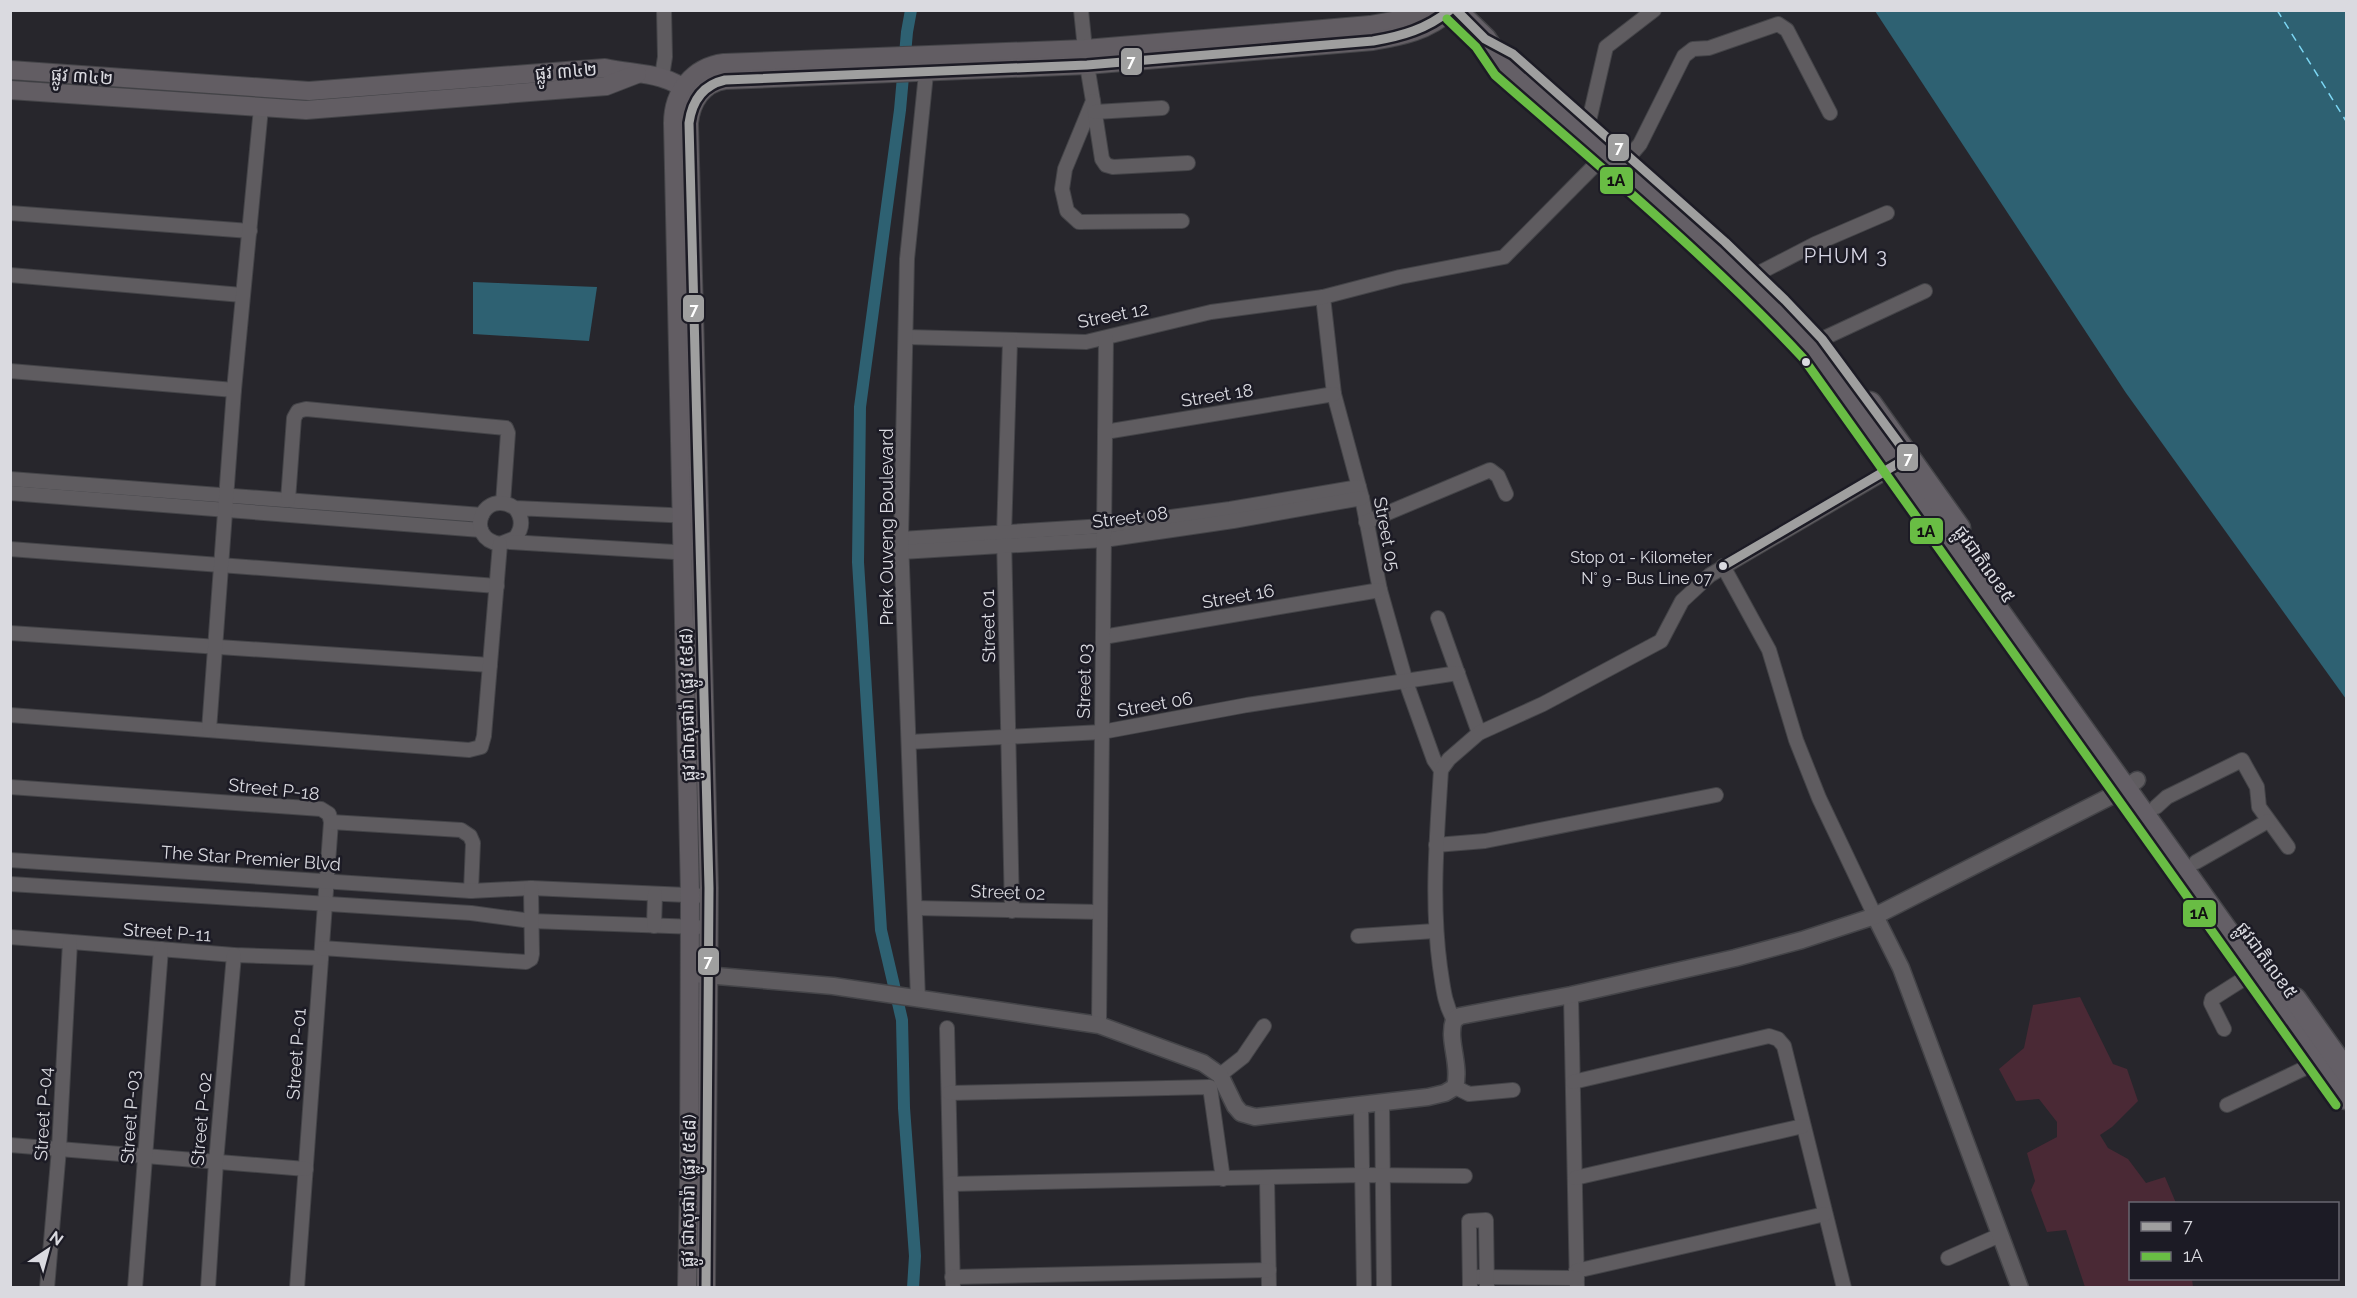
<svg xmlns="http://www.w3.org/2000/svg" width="2357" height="1298" font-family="Raleway,'Noto Sans Khmer',sans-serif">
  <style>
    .green { fill: #4a2935 }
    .water { fill: #2e6172 }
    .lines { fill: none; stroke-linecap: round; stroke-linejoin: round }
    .canal { stroke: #2e6172; stroke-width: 12 }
    .ferry { stroke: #7cd6f3; stroke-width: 1.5; stroke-dasharray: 8 6; stroke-linecap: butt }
    .minor-casing { stroke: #444448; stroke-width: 16 }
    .tertiary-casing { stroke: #444448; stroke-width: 19 }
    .secondary-casing { stroke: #444448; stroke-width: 20 }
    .trunk-casing { stroke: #444448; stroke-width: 25 }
    .minor { stroke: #5f5c60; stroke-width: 14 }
    .tertiary { stroke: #5f5c60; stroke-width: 16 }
    .secondary { stroke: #625d63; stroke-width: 18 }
    .trunk { stroke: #645f66; stroke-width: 22 }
    .bus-1-casing { stroke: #1c1b25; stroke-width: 14 }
    .bus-2-casing { stroke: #1c1b25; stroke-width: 14 }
    .bus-1 { stroke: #9f9f9f; stroke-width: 9 }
    .bus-2 { stroke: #69bd44; stroke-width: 9 }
    .bus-dot { fill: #dadae0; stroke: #1c1b25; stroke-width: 2 }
    .labels { text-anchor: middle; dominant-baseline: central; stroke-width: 5; stroke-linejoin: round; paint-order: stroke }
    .bus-label { font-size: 16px; fill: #dadae0; stroke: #1c1b25; text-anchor: end }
    .street-label { font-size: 18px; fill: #dadae0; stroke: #1c1b25 }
    .neighbourhood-label { font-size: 20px; letter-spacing: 1.5px; fill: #d8d7e5; stroke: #1c1b25 }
    .line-badge { stroke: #1c1b25; stroke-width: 2 }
    .badge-label { font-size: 16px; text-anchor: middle; font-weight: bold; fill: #fff }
    .pale-badge-label { font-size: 16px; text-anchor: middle; font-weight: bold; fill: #111 }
  </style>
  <rect width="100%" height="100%" fill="#27262c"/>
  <polygon class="green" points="2080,997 2113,1064 2127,1069 2138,1101 2112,1127 2100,1135 2108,1148 2128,1159 2146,1183 2165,1177 2176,1203 2130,1204 2130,1278 2192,1279 2193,1287 2085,1287 2066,1230 2047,1232 2031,1190 2035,1181 2027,1153 2057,1137 2057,1122 2039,1099 2016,1101 1999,1069 2024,1048 2033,1005"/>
  <g class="water">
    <polygon points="1875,11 2346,11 2346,699 2126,393"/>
    <polygon points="473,282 597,287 589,341 473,334"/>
  </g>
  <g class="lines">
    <polyline class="canal" points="911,10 907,32 900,110 860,407 858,562 881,930 902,1020 904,1108 915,1256 913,1288"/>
    <polyline class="ferry" points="2277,10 2346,121"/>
    <defs>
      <g id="minor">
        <polyline points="1081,10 1085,49"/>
        <polyline points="1087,65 1093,101 1065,169 1062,189 1067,211 1079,222 1182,221"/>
        <polyline points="662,76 665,57 664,10"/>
        <polyline points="1093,101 1102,159 1106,165 1113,167 1188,163"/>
        <polyline points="1095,112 1162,108"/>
        <polyline points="1589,121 1606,47 1654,10"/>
        <polyline points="1629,157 1640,144 1684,56 1693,49 1709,48 1778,24 1787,30 1830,113"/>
        <polyline points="10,213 250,231"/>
        <polyline points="1757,274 1815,244 1887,213"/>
        <polyline points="10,275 242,295"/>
        <polyline points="1323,297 1334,394 1362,498 1380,590 1406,682 1434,760 1441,770"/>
        <polyline points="906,337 1086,342 1211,312 1323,297 1400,277 1504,257 1605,155"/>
        <polyline points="1822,339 1925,291"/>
        <polyline points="1010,341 1004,536 1012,911"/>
        <polyline points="10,371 234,390"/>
        <polyline points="1105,432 1334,394"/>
        <polyline points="10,479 482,515"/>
        <polyline points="10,493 481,530"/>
        <polyline points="288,500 294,418 298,411 306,409 506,428 508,433 503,503"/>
        <path d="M515,508C523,518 523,528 515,538L500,544C463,538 483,487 515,508L691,516"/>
        <polyline points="1366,522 1490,470 1498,476 1506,494"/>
        <polyline points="901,539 1104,526 1230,509 1359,487"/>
        <polyline points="510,542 691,553"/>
        <polyline points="10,549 497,586"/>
        <polyline points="901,552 1104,540 1233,521 1362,498"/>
        <polyline points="1723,566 1769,650 1796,740 1819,798 1875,916"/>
        <polyline points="1438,618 1479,733"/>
        <polyline points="10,633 490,665"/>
        <polyline points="1103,637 1380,590"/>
        <polyline points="10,715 469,750 481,747 484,736 500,544"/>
        <polyline points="209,730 234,390 261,108"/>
        <polyline points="909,742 1102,732 1247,705 1458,673"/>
        <polyline points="10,787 321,809 329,814 331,822 297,1288"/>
        <polyline points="2156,807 2167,797 2242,760 2257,787 2259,807 2288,847"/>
        <polyline points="331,822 461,830 470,836 473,843 471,891"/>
        <polyline points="1436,845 1485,841 1716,795"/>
        <polyline points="10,860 471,891 531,888 709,896"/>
        <polyline points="2196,862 2268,821"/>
        <polyline points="10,884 471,913 531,921 697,927"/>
        <polyline points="915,908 1100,912"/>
        <polyline points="654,926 655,894"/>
        <polyline points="1358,936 1435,931"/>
        <polyline points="10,937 234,955 321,958"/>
        <polyline points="322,948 526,962 531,959 532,954 531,888"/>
        <polyline points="1571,995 1577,1288"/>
        <polyline points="918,999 901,539 907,259 927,64"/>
        <path d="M1454,1020C1444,1003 1443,986 1440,967C1431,901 1437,836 1441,770L1449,759L1479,733L1543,704L1661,641L1682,601L1710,575L1900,464"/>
        <polyline points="1099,1025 1106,338"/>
        <polyline points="947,1028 953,1288"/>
        <polyline points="2224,1029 2211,1003 2212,999 2256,971"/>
        <polyline points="1220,1075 1243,1057 1264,1026"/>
        <polyline points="1573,1082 1769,1036 1778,1039 1784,1046 1844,1288"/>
        <polyline points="1455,1087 1469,1094 1513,1090"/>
        <polyline points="949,1093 1210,1087 1223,1179"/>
        <polyline points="1382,1102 1384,1288"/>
        <polyline points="1361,1104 1364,1288"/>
        <polyline points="2227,1105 2320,1061"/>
        <polyline points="10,1145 306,1169"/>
        <polyline points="1267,1178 1269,1288"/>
        <polyline points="1575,1178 1803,1126"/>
        <polyline points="951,1184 1363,1175 1465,1176"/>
        <polyline points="1948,1258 2000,1235"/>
        <polyline points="1576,1271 1825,1214"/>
        <polyline points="952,1277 1269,1270"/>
        <polyline points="1478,1277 1577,1278"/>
        <polyline points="47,1288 59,1149 70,942"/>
        <polyline points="135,1288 161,949"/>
        <polyline points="208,1288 216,1162 234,955"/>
        <polyline points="1470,1288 1469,1221 1486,1220 1487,1288"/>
      </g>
      <g id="tertiary">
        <polyline points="1875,916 1901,968 2020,1288"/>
        <path d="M694,974L833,986L1099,1025L1203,1063L1220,1075L1235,1106L1241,1113L1255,1117L1428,1097L1445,1093L1455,1087C1461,1064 1447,1040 1454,1020L1460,1016L1571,995L1735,958L1802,940L1875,916L2125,789L2137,780"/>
      </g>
      <g id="secondary">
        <path d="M10,70L309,91L605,68C639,75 662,71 691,93"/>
        <polyline points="10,90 306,110 606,86 637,74"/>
        <path d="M687,1288L689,1180L690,895L673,123C673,92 693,67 724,63L1085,49L1370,25L1409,18L1425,10"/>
        <path d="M706,1288L709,888L689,123C691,102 703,83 725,80L1087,65L1373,41C1402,36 1428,31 1451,10"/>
      </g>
      <g id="trunk">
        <path d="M1455,10L1485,39L1503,66C1607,158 1719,246 1812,350L2346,1098"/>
        <polyline points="1870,403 1959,528"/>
        <polyline points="2295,999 2346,1071"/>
      </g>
    </defs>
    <use href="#minor" class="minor-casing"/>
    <use href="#tertiary" class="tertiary-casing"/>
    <use href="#secondary" class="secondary-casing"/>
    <use href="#trunk" class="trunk-casing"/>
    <use href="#minor" class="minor"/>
    <use href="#tertiary" class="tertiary"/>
    <use href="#secondary" class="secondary"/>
    <use href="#trunk" class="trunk"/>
    <defs>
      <g id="bus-1">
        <polyline points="1456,10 1485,39 1513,54 1725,242 1785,300 1822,339 1909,457 1723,566"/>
        <path d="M706,1288L709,888L689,123C692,101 703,85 725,80L1087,65L1373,41C1402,36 1427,29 1450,10"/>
      </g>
      <path id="bus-2" d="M1447,19L1476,47L1495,75C1600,167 1707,255 1803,358L2336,1105"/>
    </defs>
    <use href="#bus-1" class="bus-1-casing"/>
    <use href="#bus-2" class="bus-2-casing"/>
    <use href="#bus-1" class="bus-1"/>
    <use href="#bus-2" class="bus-2"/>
  </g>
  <g class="bus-dot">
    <circle cx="1806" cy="362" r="5"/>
    <circle cx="1723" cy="566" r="5"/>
  </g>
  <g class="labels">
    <g class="bus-label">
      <text x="1712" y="557">Stop 01 - Kilometer<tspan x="1712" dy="21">N° 9 - Bus Line 07</tspan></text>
    </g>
    <g class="street-label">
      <text transform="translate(566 71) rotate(-4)">ផ្លូវ ៣៤២</text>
      <text transform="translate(82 76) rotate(4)">ផ្លូវ ៣៤២</text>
      <text transform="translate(1113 315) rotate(-11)">Street 12</text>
      <text transform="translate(1217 395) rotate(-9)">Street 18</text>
      <text transform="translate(1130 517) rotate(-7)">Street 08</text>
      <text transform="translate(886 527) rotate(-90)">Prek Ouveng Boulevard</text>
      <text transform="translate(1387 534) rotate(79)">Street 05</text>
      <text transform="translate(1985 564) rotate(55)">ផ្លូវជាតិលេខ៥</text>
      <text transform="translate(1238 596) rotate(-10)">Street 16</text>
      <text transform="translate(988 626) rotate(-91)">Street 01</text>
      <text transform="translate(1084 681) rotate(-89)">Street 03</text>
      <text transform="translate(1155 704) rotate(-10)">Street 06</text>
      <text transform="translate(687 705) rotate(-91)">ផ្លូវ ជាសុផារ៉ា (ផ្លូវ ៥៩៨)</text>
      <text transform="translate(274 789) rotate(6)">Street P-18</text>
      <text transform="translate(251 858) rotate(4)">The Star Premier Blvd</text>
      <text transform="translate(1008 892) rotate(2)">Street 02</text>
      <text transform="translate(167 932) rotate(4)">Street P-11</text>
      <text transform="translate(2267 960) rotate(54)">ផ្លូវជាតិលេខ៥</text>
      <text transform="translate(296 1054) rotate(-86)">Street P-01</text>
      <text transform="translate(43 1114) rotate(-87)">Street P-04</text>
      <text transform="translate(130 1117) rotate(-86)">Street P-03</text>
      <text transform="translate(201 1119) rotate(-85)">Street P-02</text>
      <text transform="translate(688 1191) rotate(-89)">ផ្លូវ ជាសុផារ៉ា (ផ្លូវ ៥៩៨)</text>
    </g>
    <g class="neighbourhood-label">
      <text x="1846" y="256">PHUM 3</text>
    </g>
  </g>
  <g class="line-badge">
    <rect x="1120" y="47" width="23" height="29" rx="6" fill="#9f9f9f"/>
    <rect x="1607" y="133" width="23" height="29" rx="6" fill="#9f9f9f"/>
    <rect x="1599" y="166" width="35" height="29" rx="6" fill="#69bd44"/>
    <rect x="682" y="294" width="23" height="29" rx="6" fill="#9f9f9f"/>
    <rect x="1896" y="443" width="23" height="29" rx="6" fill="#9f9f9f"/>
    <rect x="1909" y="517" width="35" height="28" rx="6" fill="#69bd44"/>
    <rect x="2182" y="899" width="35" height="29" rx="6" fill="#69bd44"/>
    <rect x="697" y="947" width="23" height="29" rx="6" fill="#9f9f9f"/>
  </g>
  <g class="badge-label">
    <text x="1131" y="67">7</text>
    <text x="1619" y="153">7</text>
    <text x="694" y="315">7</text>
    <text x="1908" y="464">7</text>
    <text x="708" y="967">7</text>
  </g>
  <g class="pale-badge-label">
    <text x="1616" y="186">1A</text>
    <text x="1926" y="537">1A</text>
    <text x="2199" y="919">1A</text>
  </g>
  <rect width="2357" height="1298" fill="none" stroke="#dadae0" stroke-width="24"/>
  <rect x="2129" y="1202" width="210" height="78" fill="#1c1b25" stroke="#686770" stroke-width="1.5"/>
  <rect x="2141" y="1222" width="30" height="9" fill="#9f9f9f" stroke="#686770" stroke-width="1.5"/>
  <text x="2183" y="1232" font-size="18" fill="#dadae0">7</text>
  <rect x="2141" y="1252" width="30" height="9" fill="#69bd44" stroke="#686770" stroke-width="1.5"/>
  <text x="2183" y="1262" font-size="18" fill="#dadae0">1A</text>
  <g transform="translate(48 1250) rotate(36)" stroke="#1c1b25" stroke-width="4.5" paint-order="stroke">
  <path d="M0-4.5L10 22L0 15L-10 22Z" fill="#dadae0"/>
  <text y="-9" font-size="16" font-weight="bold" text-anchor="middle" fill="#dadae0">N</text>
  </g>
</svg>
